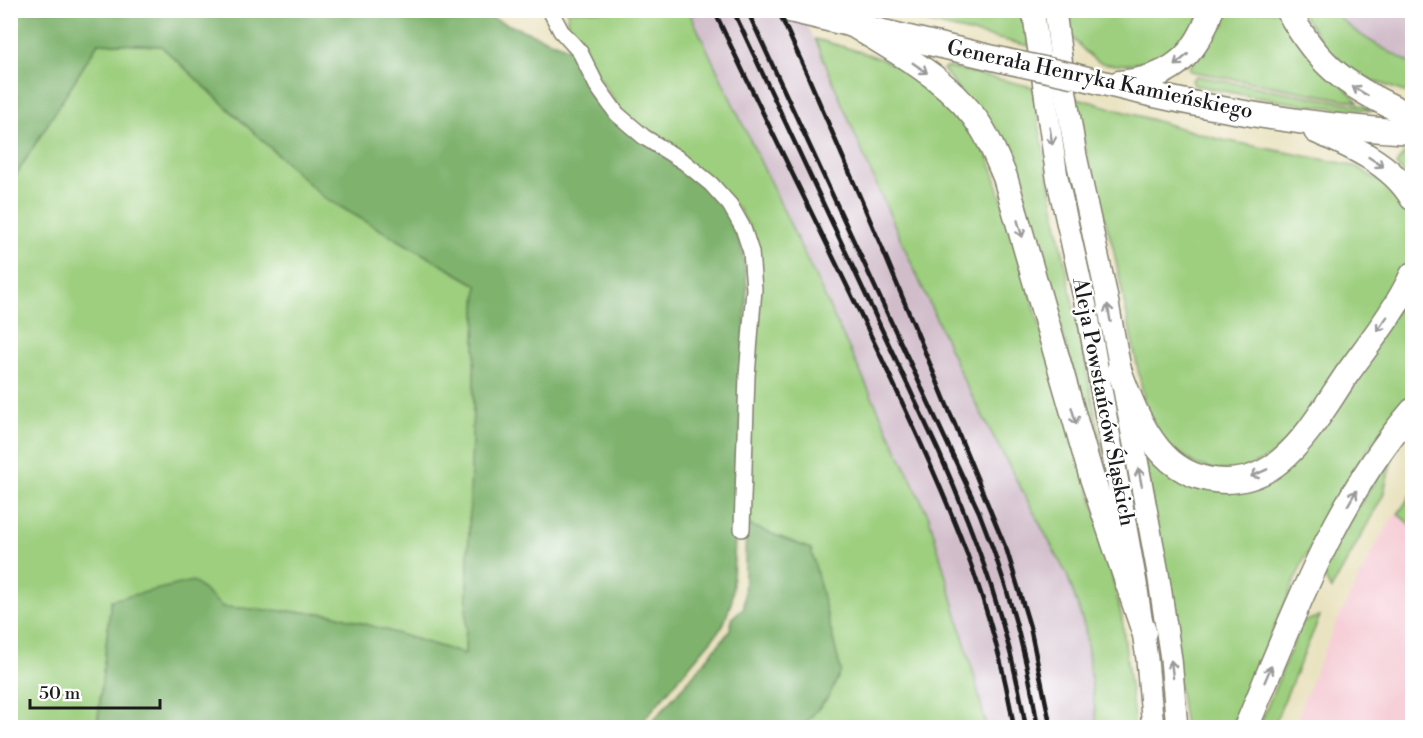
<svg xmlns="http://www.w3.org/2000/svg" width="1423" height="738" font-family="'Libre Bodoni',serif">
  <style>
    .built { fill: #f6cfd8 }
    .industrial { fill: #d1bdca }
    .green { fill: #9dcf7e; stroke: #5c764d; stroke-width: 1.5 }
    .forest { fill: #7eb26d; stroke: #4d6744; stroke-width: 1.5 }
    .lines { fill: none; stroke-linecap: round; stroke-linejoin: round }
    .minor-casing { stroke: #83806e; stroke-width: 18 }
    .secondary-casing { stroke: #83806e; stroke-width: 24 }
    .primary-casing { stroke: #83806e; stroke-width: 27 }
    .minor { stroke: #fff; stroke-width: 15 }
    .secondary { stroke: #fff; stroke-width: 21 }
    .primary { stroke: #fff; stroke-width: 24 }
    .rail { stroke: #1c1c1c; stroke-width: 4.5 }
    .primary-bridge-casing { stroke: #83806e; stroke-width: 27; stroke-linecap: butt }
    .primary-bridge { stroke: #fff; stroke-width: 24 }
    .oneway { stroke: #999 }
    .labels { text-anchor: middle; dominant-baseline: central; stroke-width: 4.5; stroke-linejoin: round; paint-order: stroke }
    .street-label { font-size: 21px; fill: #1c1c1c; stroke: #fff }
  </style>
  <rect width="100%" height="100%" fill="#fff"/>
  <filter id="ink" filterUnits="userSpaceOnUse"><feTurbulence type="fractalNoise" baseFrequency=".0167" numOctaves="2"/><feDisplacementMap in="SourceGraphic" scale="12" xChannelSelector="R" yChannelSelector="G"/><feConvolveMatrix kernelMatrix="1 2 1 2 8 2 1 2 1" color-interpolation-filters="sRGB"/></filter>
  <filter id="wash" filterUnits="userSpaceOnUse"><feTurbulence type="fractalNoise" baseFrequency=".008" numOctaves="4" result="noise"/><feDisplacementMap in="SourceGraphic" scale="24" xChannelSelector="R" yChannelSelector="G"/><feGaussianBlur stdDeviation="1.35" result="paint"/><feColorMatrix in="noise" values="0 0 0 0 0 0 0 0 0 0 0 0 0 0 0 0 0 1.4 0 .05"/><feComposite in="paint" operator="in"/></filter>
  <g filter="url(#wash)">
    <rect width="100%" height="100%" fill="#eae3c1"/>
    <polygon class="built" points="1396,513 1412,526 1412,727 1294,727 1302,707 1301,705 1337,621 1378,541"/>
    <g class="industrial">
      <polygon points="689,11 801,11 964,381 1068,577 1085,628 1097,727 986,727 975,679 929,517"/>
      <polygon points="1333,11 1412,11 1412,64 1367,40 1345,23"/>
    </g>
    <g class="green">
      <polygon points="568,11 689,11 929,517 975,679 986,727 802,727 829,696 811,549 746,524 756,246 752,233 739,209 621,111 571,34 567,21"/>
      <polygon points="887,11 1023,11 1029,46 896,15"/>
      <path d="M1067,11H1202C1197,21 1192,34 1184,44C1171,59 1112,72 1095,60C1085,53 1077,42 1068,34Z"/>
      <polygon points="1220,11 1278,11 1358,102 1190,71 1189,68"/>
      <path d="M1300,11H1333C1355,35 1383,48 1412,64V95L1355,74L1327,49Z"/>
      <path d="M815,39C864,52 917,66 954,105C967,119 977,138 988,154L1103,534L1122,619L1135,727H1097L1085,628L1068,577L964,381L869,168Z"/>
      <polygon points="98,43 161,46 323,197 477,285 465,654 332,614 111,600 97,727 11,727 10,183"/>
      <path d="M947,67L1033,87C1052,212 1081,335 1104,460L1103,462L1098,453L1012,165L943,69Z"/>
      <polygon points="1196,76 1363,106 1372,111 1307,105 1253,97 1194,85 1192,80"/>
      <path d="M1074,97L1218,139L1341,163L1357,167L1382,183L1386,178C1412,216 1419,226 1406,272L1307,419L1274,455L1239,471L1203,469L1163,442L1145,404L1113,247L1089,164Z"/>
      <polygon points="1404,153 1412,153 1412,183 1396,165"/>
      <polygon points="1412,291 1412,392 1386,424 1357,465 1333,505 1304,559 1232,727 1185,727 1144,448 1258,483"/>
      <polygon points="1394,450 1383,496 1331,590 1320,568"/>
      <polygon points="1412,493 1412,526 1398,514"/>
      <polygon points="1320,616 1273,727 1259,727 1302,622"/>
    </g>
    <g class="forest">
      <path d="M11,11H474L568,48L578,56L594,87L722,204C741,234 744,252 747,287L732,600L723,626L638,727H97L111,600L193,581L223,607L332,614L465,654L477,285L323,197L161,46L98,43L11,183Z"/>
      <polygon points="746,524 811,549 841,671 829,696 802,727 646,728 691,678 729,632 733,617 744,607"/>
    </g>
  </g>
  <g filter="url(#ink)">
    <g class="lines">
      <defs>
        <polyline id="minor" points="550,10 561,31 580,52 597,86 617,114 644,137 684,162 711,184 730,205 743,228 751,252 754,289 747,376 742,529"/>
        <g id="secondary">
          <polyline points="1033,10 1057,177 1087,311 1136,583 1147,659 1153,728"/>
          <polyline points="1055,10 1064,82 1076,156 1106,293 1158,573 1171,659 1177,728"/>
        </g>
        <g id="primary">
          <polyline points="790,10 1006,61"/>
          <path d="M1288,10C1319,69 1353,90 1412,116"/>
          <path d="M853,25C900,54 953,81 983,130C992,145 998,161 1005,177L1091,475L1144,632"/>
          <path d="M1076,76C1186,105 1299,126 1412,132"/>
          <path d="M1119,83C1168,79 1196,58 1211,10"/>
          <path d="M1316,131C1351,146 1392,164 1412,198"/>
          <path d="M1119,370C1129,397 1140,426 1158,448C1188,486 1243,492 1280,461C1308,438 1327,403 1347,374C1370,342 1396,310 1412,275"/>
          <path d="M1246,728C1292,619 1334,501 1412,411"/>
        </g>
      </defs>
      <use href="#minor" class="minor-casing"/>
      <use href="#secondary" class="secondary-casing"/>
      <use href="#primary" class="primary-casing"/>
      <use href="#minor" class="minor"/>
      <use href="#secondary" class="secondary"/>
      <use href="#primary" class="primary"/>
      <g class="rail">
        <path d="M714,10C771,133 832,252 889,374C944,493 993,597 1014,728"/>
        <path d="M733,10L938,450C978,540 1010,630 1026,728"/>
        <path d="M747,10L979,512C1007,582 1027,654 1038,728"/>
        <polyline points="778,10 807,74 885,255 1007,551 1030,627 1051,728"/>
      </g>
      <defs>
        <polyline id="primary-bridge" points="1006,61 1076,76"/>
      </defs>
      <use href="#primary-bridge" class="primary-bridge-casing"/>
      <use href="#primary-bridge" class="primary-bridge"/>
    </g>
    <defs><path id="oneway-shaft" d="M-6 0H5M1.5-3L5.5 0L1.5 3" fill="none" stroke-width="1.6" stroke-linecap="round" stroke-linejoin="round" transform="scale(1.5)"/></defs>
    <g class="oneway">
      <use href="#oneway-shaft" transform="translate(1181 60) rotate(140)"/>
      <use href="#oneway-shaft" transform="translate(920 68) rotate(35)"/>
      <use href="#oneway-shaft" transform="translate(1360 91) rotate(-149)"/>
      <use href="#oneway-shaft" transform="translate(1051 136) rotate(81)"/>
      <use href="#oneway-shaft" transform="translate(1376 162) rotate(33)"/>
      <use href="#oneway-shaft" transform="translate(1020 229) rotate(74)"/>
      <use href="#oneway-shaft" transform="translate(1109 313) rotate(-100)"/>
      <use href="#oneway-shaft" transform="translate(1382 324) rotate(125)"/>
      <use href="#oneway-shaft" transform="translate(1074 416) rotate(74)"/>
      <use href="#oneway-shaft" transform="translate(1259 473) rotate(156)"/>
      <use href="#oneway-shaft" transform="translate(1140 477) rotate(-101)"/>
      <use href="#oneway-shaft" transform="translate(1352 498) rotate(-60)"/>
      <use href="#oneway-shaft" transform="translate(1172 669) rotate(-97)"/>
      <use href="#oneway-shaft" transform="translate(1268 674) rotate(-67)"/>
    </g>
  </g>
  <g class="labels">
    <g class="street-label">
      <text transform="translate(1100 80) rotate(12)">Generała Henryka Kamieńskiego</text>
      <text transform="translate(1103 402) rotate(79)">Aleja Powstańców Śląskich</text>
    </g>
  </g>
  <rect width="1423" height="738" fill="none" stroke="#fff" stroke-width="36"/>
  <path d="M30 699v9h130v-9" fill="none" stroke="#1c1c1c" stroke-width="3"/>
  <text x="39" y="699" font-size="18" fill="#1c1c1c" stroke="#ffffff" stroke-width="4.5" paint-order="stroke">50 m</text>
</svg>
